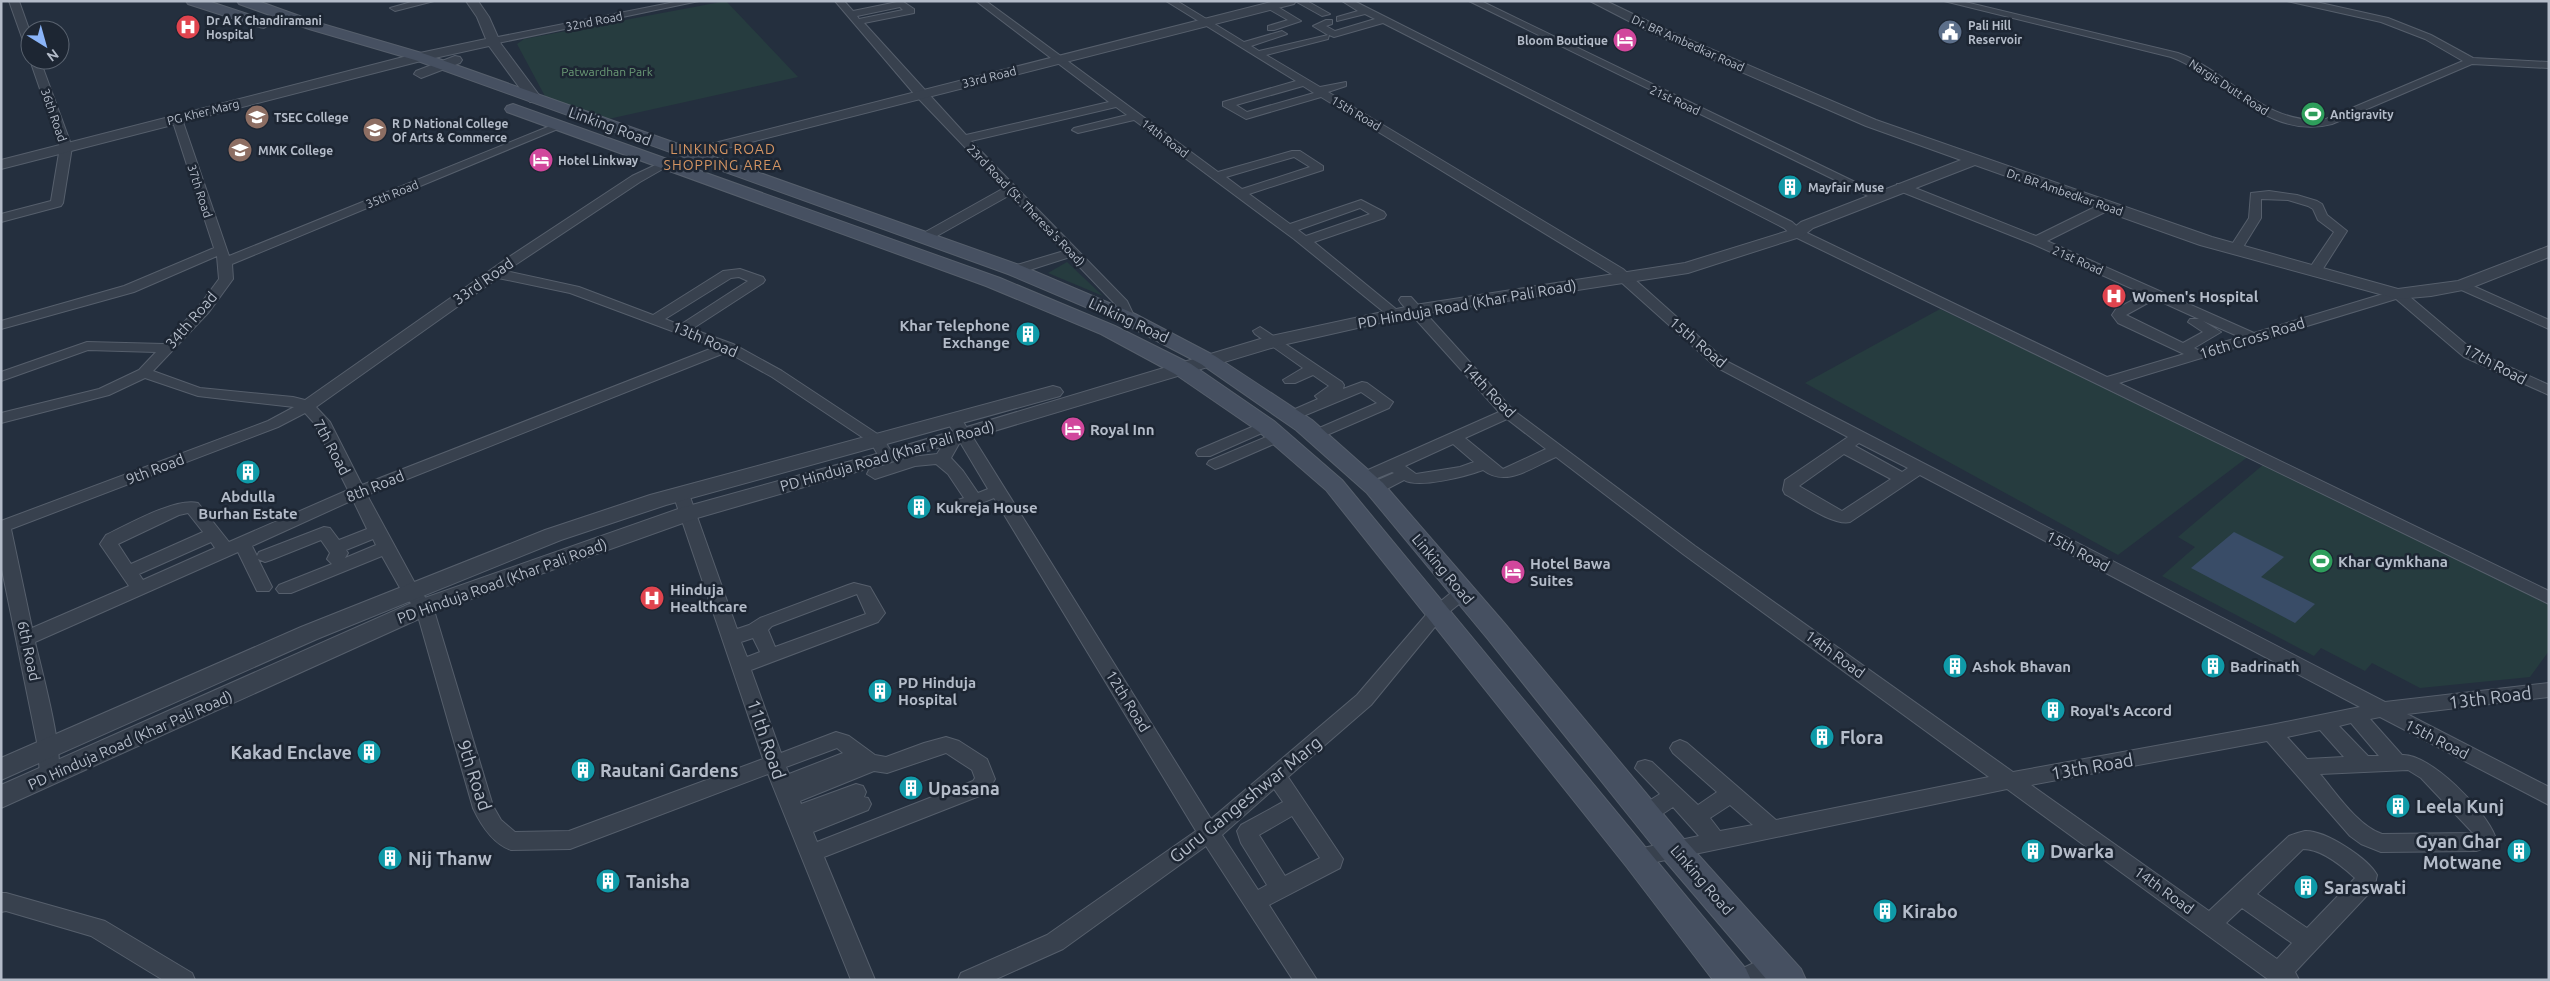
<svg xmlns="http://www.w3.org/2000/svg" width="2550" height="981" font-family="Ubuntu,sans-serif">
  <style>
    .green { fill: #263c3f }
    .water { fill: #394c67 }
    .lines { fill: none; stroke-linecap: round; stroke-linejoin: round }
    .minor-casing { stroke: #565f6c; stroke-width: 2 }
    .tertiary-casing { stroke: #565f6c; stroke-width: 2 }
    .secondary-casing { stroke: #565f6c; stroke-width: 2 }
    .minor { fill: #38414e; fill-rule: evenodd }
    .tertiary { fill: #38414e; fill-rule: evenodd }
    .secondary { fill: #465061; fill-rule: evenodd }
    .labels { text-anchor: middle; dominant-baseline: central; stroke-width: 5; stroke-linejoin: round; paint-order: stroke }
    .far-poi-label { font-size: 12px; font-weight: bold; fill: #b4bcc9; stroke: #1d2633; text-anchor: start }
    .far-street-label { font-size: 12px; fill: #b4bcc9; stroke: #1d2633 }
    .far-park-label { font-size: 12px; fill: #6b9a76; stroke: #1d2633 }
    .far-neighbourhood-label { font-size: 14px; letter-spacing: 1px; fill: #d59563; stroke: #1d2633 }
    .street-label { font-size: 15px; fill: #b4bcc9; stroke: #1d2633 }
    .poi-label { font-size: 15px; font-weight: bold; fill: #b4bcc9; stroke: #1d2633; text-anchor: start }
    .near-street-label { font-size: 18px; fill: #b4bcc9; stroke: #1d2633 }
    .near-poi-label { font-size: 18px; font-weight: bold; fill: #b4bcc9; stroke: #1d2633; text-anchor: start }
  </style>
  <rect width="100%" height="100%" fill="#242f3e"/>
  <g class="green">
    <polygon points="726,1 798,77 604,120 547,100 517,44 524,39"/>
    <polygon points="1067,262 1103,296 1048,273"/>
    <polygon points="1940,309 2249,456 2118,555 1805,383"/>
    <polygon points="2264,464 2549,603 2549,651 2530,677 2420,688 2372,663 2365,671 2321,648 2314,656 2162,576 2195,547 2178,537"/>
  </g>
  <polygon class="water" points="2234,532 2284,557 2261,577 2315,604 2295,623 2191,568"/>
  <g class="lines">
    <defs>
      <g id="minor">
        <polygon points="9,1 19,1 30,32 30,49 25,46"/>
        <polygon points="415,1 434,1 395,11 390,8"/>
        <polygon points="680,1 699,1 493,44 488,41 493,38"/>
        <path d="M835,1H844L853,11L902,1L914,9V13L864,23L966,135L1109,102L976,1H986L1218,172L1292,151H1300L1323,166V170L1249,194L1290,224L1361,200L1384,212L1386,215L1384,218L1314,242L1402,314L1400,317H1390L1294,239L1134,120L1078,133L1072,130L1074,128L1127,115L1116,107L971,141L1127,301L1135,318L1133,321H1123L1116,305L1070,257L1020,273H1010L1008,270L1010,267L1064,251L1010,195L928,241H920L918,238L920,235L1004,188L916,96ZM900,7L903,10L859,19L857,16ZM1294,157L1310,167L1242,189L1226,177ZM1360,208L1370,214L1306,236L1298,230Z"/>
        <path d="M1166,1H1177L1244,42L1282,31L1287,34L1251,46L1259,51L1328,35L1313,26L1326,20H1332V24L1326,26L1335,31L1375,19L1365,14L1337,21V17L1358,11L1342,1H1354L1792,222L1801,230L2107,377L2184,354L2118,323L2112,315L2116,309L2144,294L2033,244L1897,190V184H1905L2036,236L2101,204H2109L2111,207L2109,210L2047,241L2254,333L2393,291H2403L2474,351L2549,385V395L2464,357L2396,299L2119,383L2549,591V604L1793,236L1784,228L1383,23L1334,37L1329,35L1328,39L1266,55L1320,87L1346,82V86L1328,92L1623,269L1726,361L2385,702L2549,683V697L2407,714L2549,787V805L2380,717L2370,719L2402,755C2430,753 2486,811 2495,836L2488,847L2476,851L2381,852L2361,844L2350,836L2267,741L2031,785L2209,911L2289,836C2294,834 2300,832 2305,831C2325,830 2368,858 2377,875L2374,888L2295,972L2299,980H2269L2007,789L1637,866L1629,863L1626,857L1629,851L1699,836L1673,807C1662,814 1652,823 1639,819L1636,813L1639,807L1660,794L1635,768L1638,762L1645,760L1652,762L1698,805L1717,792L1673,753L1670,748L1673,743L1680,740L1687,743L1776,820L1989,777L1683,554L1556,457C1532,467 1507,488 1483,470C1467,476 1418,489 1404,480L1381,492H1369L1367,488L1369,484L1394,473L1392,472L1365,483L1357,478L1359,474L1499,412L1401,303L1399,300L1401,297H1411L1513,410L1695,546L2013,772L2271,725L2360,707L1920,475L1850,522C1833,526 1800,502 1785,494L1783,490L1785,480L1848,437L1716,367L1613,275L1321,97L1246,119L1223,106V102L1296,81ZM1303,86L1314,93L1247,112L1236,105ZM2155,299L2199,319H2190L2188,322L2203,332L2183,343L2126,315ZM2203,321L2240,337L2198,350L2194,348L2221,332ZM1507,419L1546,449L1503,469L1465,438ZM1859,443L1908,468L1902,472L1855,446ZM1453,444L1474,462L1460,467L1416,474L1405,466ZM1844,454L1891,479L1842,511L1799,486ZM2351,723L2379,756H2368L2339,726ZM2320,730L2344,757L2307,759L2287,737ZM2408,770L2421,778L2473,833L2382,834C2357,825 2337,794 2320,774ZM1730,805L1753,825L1720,831L1710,818ZM2303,849C2322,849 2342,866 2355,878L2307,928L2257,894ZM2242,908L2292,943L2277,959L2226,923Z"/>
        <polygon points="1295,1 1307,1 1330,14 1322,16"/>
        <polygon points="1469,1 1481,1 1884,196 1878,200 1874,199"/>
        <path d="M1944,1H1961L2178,53C2229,71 2265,127 2326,119L2463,61L2425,39L2381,22L2287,1L2316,2L2388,18L2431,35L2473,58L2549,62V68L2472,64L2332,124C2267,141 2225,77 2171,57Z"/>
        <polygon points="1267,4 1273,4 1301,21 1274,30 1268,30 1268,26 1288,20 1267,8"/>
        <polygon points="30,60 40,60 72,147 63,203 61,206 1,222 1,214 51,201 60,147"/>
        <path d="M177,116L182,119L229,256L555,124H563L565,126L232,264L233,279L209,312L153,371L200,388L293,397L305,400L509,257L632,176L664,161L670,164L668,166L640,182L506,271L579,287L653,315L723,271L740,269L763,277L765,280L763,283L692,329L733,344L782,371L882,437L895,457L893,460H881L871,443L772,377L727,352L367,495L417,587L433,607L493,806L501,820L515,832L569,831L763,759L673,494L675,490H687L689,494L737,629L749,625L760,618L848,585L854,583L870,587L885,613L878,622L751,670L781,753L836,732L849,736L875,755L886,757L924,743L946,737L959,741L987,759L995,779L987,793L824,857L875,980H851L768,774L570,849L511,850C492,843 481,825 473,808L416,609L404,595L382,556L291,593H279L276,589L279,585L332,564L327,559L330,553L321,540L271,560L265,562L258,559L272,587L269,591H257L238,552L35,642C41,668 67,762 57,782L50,784L43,782L40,776L38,747L1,565V521L268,421L294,407L198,396L145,378L109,395L1,423V413L99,389L139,370L156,352L88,350L1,381V372L87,342L164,344L199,306L219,279L217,256L134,292L1,329V321L124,286L214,248L172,119ZM739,277L748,281L680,325L665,319L731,278ZM498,278L570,293L715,347L362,485L330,422L316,407ZM305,413L315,424L348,490L229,542L198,503C176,497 127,525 106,535L100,544L129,586L32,628L11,529L278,427ZM353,500L367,529L339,540L330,528L324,527L259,552L257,556L252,546ZM188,513L203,532L131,564L118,544L179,515ZM373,539L376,545L345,558L348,553L346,550ZM211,542L215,548L143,580L139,574ZM857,594L866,614L775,647L768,630L772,626ZM753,638L760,652L747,657L741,642ZM837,748L843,753L789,774L786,767ZM946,753L972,770L975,778L973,781L817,842L813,832L868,810L871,804L868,798L864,797L866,792L863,786L856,784L801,804L800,801L874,771L887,773Z"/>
        <polygon points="2269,191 2297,195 2317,201 2322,204 2327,215 2347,231 2319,275 2314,276 2307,272 2334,232 2318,220 2313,209 2308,206 2288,200 2261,199 2261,218 2240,252 2235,253 2229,249 2249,218 2251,193"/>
        <polygon points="2462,281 2549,320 2549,329 2457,288 2455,285"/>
        <polygon points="1260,327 1342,382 1344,385 1343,389 1362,382 1367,383 1393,402 1389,408 1320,438 1310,438 1307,435 1310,432 1377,403 1361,392 1296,419 1286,419 1283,416 1286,413 1318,399 1315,396 1329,386 1313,375 1295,383 1285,383 1283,380 1303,368 1255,334 1253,331"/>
        <path d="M954,415L962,420L1211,819L1357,695L1431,609L1457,588H1469L1472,592L1469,596L1443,617L1371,705L1288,777L1343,859L1340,868L1269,905L1317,980H1293L1206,846L1063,949L994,980H958L961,973L1047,935L1196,831L994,498L967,509H955L953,505L955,501L964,498L948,474L936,464L915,466L875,479L867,474L869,470L911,457L937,454L950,434L954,433L946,420ZM960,442L988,489L978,493L963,471L951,458ZM1274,789L1283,802L1241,825L1237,831L1241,843L1267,885L1258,890L1222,835ZM1292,816L1320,858L1285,876L1259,835Z"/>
        <polygon points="1266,421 1271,423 1274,426 1271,429 1210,456 1198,456 1196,453 1198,450"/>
        <polygon points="1278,432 1283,434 1286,437 1283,440 1221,467 1215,469 1207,464 1209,461"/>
        <polygon points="1,893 6,893 105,921 192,973 195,980 163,980 91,936 6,911 1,912"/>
      </g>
      <g id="tertiary">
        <polygon points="466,1 478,1 489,17 501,44 542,99 540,102 530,102 489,46 421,61 1,169 1,160 415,54 486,39 477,17"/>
        <polygon points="1275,1 1296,1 1294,4 688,158 681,154 683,151"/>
        <polygon points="1590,1 1606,1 1662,28 1876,120 2212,237 2398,289 2458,281 2549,246 2549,257 2468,289 2431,296 2398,299 2200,245 1975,165 1813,228 1803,236 1688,273 1415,315 1278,346 894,461 697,518 432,613 1,808 1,785 416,601 681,508 880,453 1267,337 1415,305 1685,263 1791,230 1801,222 1961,160 1866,126 1654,34"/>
        <polygon points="455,56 460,57 462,60 460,63 421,78 414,74 416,71"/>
        <polygon points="1053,386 1060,388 1063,392 1060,396 666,505 561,540 317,639 1,780 1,758 301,627 545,530 650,495"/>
        <path d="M1777,952L1788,956L1792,965C1782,981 1756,980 1735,980L1739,970Z"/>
      </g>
      <g id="secondary">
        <polygon points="186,1 208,1 269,21 271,24 264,28 259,27 188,4"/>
        <polygon points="237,1 258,1 319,23 425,54 1022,266 1135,314 1215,356 1312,420 1383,483 1505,624 1684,839 1801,969 1806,980 1767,980 1662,857 1487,638 1367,493 1296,430 1201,364 1121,322 1008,274 415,60 309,29 239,4"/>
        <polygon points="513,104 1000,278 1115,326 1191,364 1274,421 1342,480 1746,969 1751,980 1713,980 1626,866 1326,490 1258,431 1175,374 1101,334 986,286 507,112 505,109 507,106"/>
      </g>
    </defs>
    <use href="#minor" class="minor-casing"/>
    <use href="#tertiary" class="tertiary-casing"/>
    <use href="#secondary" class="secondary-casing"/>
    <use href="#minor" class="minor"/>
    <use href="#tertiary" class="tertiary"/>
    <use href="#secondary" class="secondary"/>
  </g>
  <defs>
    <symbol id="hospital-disc" viewBox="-11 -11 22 22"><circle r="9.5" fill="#e0444e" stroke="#1d2633"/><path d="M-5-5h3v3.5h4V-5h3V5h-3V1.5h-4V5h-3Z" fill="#fff"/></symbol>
    <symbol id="civic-disc" viewBox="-11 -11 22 22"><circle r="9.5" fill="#5c6f8a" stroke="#1d2633"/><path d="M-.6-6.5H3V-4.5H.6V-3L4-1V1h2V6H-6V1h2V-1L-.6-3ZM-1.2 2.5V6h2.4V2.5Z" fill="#fff"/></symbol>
    <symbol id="hotel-disc" viewBox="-11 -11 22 22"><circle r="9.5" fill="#d1479c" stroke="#1d2633"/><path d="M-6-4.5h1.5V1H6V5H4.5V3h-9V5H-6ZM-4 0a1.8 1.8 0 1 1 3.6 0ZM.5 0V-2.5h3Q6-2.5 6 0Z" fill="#fff"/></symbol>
    <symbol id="stadium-disc" viewBox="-11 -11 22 22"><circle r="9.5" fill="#2e9e5b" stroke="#1d2633"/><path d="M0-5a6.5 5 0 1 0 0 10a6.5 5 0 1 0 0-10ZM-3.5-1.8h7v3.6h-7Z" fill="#fff"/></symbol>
    <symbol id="university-disc" viewBox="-11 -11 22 22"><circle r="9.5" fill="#8d6e63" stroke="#1d2633"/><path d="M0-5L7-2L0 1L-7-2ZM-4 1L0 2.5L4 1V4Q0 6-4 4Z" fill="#fff"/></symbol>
    <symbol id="building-disc" viewBox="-11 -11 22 22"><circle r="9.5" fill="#0f9aa8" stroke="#1d2633"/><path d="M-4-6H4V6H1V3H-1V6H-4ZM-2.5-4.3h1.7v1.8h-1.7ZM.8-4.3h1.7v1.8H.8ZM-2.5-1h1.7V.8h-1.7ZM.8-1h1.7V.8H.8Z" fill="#fff"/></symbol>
  </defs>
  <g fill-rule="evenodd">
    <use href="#hospital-disc" x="174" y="13" width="28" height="28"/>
    <use href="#civic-disc" x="1936" y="18" width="28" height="28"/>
    <use href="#hotel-disc" x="1611" y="26" width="28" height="28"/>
    <use href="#stadium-disc" x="2299" y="100" width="28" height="28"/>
    <use href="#university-disc" x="243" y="103" width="28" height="28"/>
    <use href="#university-disc" x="361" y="116" width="28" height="28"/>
    <use href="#university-disc" x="226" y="136" width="28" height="28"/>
    <use href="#hotel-disc" x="527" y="146" width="28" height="28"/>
    <use href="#building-disc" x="1776" y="173" width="28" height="28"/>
    <use href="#hospital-disc" x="2100" y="282" width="28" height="28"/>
    <use href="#building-disc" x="1014" y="320" width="28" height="28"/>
    <use href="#hotel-disc" x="1059" y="415" width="28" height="28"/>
    <use href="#building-disc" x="234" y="458" width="28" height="28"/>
    <use href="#building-disc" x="905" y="493" width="28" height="28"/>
    <use href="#stadium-disc" x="2307" y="547" width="28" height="28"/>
    <use href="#hotel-disc" x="1499" y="558" width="28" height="28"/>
    <use href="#hospital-disc" x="638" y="584" width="28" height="28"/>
    <use href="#building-disc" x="1941" y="652" width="28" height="28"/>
    <use href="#building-disc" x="2199" y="652" width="28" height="28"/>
    <use href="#building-disc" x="866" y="677" width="28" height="28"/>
    <use href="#building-disc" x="2039" y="696" width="28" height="28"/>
    <use href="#building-disc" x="1808" y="723" width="28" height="28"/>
    <use href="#building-disc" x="355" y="738" width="28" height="28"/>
    <use href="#building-disc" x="569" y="756" width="28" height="28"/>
    <use href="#building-disc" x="897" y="774" width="28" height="28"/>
    <use href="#building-disc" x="2384" y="792" width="28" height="28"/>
    <use href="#building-disc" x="2019" y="837" width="28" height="28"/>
    <use href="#building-disc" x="2505" y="837" width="28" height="28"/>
    <use href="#building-disc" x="376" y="844" width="28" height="28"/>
    <use href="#building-disc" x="594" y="867" width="28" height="28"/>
    <use href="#building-disc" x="2292" y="873" width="28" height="28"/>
    <use href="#building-disc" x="1871" y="897" width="28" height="28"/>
  </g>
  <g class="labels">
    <g class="far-poi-label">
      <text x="206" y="20">Dr A K Chandiramani<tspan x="206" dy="14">Hospital</tspan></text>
      <text x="1968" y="25">Pali Hill<tspan x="1968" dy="14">Reservoir</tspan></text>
      <text x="1608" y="40" text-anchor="end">Bloom Boutique</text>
      <text x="2330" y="114">Antigravity</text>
      <text x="274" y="117">TSEC College</text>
      <text x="392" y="123">R D National College<tspan x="392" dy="14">Of Arts &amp; Commerce</tspan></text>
      <text x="258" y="150">MMK College</text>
      <text x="558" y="160">Hotel Linkway</text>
      <text x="1808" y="187">Mayfair Muse</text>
    </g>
    <g class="far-street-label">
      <text transform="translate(594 21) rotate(-11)">32nd Road</text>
      <text transform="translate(1688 43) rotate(24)">Dr. BR Ambedkar Road</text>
      <text transform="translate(989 77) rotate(-14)">33rd Road</text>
      <text transform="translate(2229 87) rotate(33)">Nargis Dutt Road</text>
      <text transform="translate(1675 100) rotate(25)">21st Road</text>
      <text transform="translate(203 112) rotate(-14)">PG Kher Marg</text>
      <text transform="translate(1356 113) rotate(31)">15th Road</text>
      <text transform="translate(54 115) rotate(71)">36th Road</text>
      <text transform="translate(1165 138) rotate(37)">14th Road</text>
      <text transform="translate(200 191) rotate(72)">37th Road</text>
      <text transform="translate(2065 192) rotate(19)">Dr. BR Ambedkar Road</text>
      <text transform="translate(392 194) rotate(-22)">35th Road</text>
      <text transform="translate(1026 205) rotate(46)">23rd Road (St. Theresa's Road)</text>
      <text transform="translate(2078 260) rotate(24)">21st Road</text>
    </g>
    <g class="far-park-label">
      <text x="607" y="71">Patwardhan Park</text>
    </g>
    <g class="far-neighbourhood-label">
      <text x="723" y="149">LINKING ROAD<tspan x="723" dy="16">SHOPPING AREA</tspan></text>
    </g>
    <g class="street-label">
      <text transform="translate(610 126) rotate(20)">Linking Road</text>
      <text transform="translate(483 281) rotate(-35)">33rd Road</text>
      <text transform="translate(1467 304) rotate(-10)">PD Hinduja Road (Khar Pali Road)</text>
      <text transform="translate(191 320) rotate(-49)">34th Road</text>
      <text transform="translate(1129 320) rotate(25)">Linking Road</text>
      <text transform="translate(2252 338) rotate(-17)">16th Cross Road</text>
      <text transform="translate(705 339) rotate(23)">13th Road</text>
      <text transform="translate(1698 342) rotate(40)">15th Road</text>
      <text transform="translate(2495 364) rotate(28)">17th Road</text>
      <text transform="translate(1489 390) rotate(46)">14th Road</text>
      <text transform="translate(332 447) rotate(62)">7th Road</text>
      <text transform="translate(887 456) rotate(-16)">PD Hinduja Road (Khar Pali Road)</text>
      <text transform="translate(155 469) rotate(-21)">9th Road</text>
      <text transform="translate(375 486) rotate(-22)">8th Road</text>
      <text transform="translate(2078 551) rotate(28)">15th Road</text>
      <text transform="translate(1443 569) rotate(50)">Linking Road</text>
      <text transform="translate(502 581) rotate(-20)">PD Hinduja Road (Khar Pali Road)</text>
      <text transform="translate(29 651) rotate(78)">6th Road</text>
      <text transform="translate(1835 654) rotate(36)">14th Road</text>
      <text transform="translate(1128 701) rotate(58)">12th Road</text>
      <text transform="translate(2437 739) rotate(27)">15th Road</text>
      <text transform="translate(130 740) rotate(-24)">PD Hinduja Road (Khar Pali Road)</text>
      <text transform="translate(1702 880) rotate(49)">Linking Road</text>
      <text transform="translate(2164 890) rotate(36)">14th Road</text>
    </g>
    <g class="poi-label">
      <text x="2132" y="296">Women's Hospital</text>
      <text x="1010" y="325" text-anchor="end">Khar Telephone<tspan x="1010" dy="17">Exchange</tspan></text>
      <text x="1090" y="429">Royal Inn</text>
      <text x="248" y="496" text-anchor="middle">Abdulla<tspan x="248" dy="17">Burhan Estate</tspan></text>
      <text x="936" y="507">Kukreja House</text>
      <text x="2338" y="561">Khar Gymkhana</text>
      <text x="1530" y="563">Hotel Bawa<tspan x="1530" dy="17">Suites</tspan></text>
      <text x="670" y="589">Hinduja<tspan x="670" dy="17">Healthcare</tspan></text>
      <text x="1972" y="666">Ashok Bhavan</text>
      <text x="2230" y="666">Badrinath</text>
      <text x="898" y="682">PD Hinduja<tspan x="898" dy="17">Hospital</tspan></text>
      <text x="2070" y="710">Royal's Accord</text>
    </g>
    <g class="near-street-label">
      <text transform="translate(2490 697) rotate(-7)">13th Road</text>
      <text transform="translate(767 739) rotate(71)">11th Road</text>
      <text transform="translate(2092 766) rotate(-10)">13th Road</text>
      <text transform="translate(475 775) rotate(72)">9th Road</text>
      <text transform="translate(1245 799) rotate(-39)">Guru Gangeshwar Marg</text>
    </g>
    <g class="near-poi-label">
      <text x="1840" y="737">Flora</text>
      <text x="352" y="752" text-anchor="end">Kakad Enclave</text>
      <text x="600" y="770">Rautani Gardens</text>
      <text x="928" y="788">Upasana</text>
      <text x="2416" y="806">Leela Kunj</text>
      <text x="2502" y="841" text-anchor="end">Gyan Ghar<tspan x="2502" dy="21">Motwane</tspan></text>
      <text x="2050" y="851">Dwarka</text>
      <text x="408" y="858">Nij Thanw</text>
      <text x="626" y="881">Tanisha</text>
      <text x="2324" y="887">Saraswati</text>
      <text x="1902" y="911">Kirabo</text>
    </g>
  </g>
  <rect width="2550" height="981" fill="none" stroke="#b4bcc9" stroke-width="5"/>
  <g transform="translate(45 45) rotate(143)"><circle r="24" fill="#1d2633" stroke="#59626f"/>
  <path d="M0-4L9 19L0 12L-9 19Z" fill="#8ab4f8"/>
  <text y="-8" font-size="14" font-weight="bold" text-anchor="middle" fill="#b4bcc9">N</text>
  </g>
</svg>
